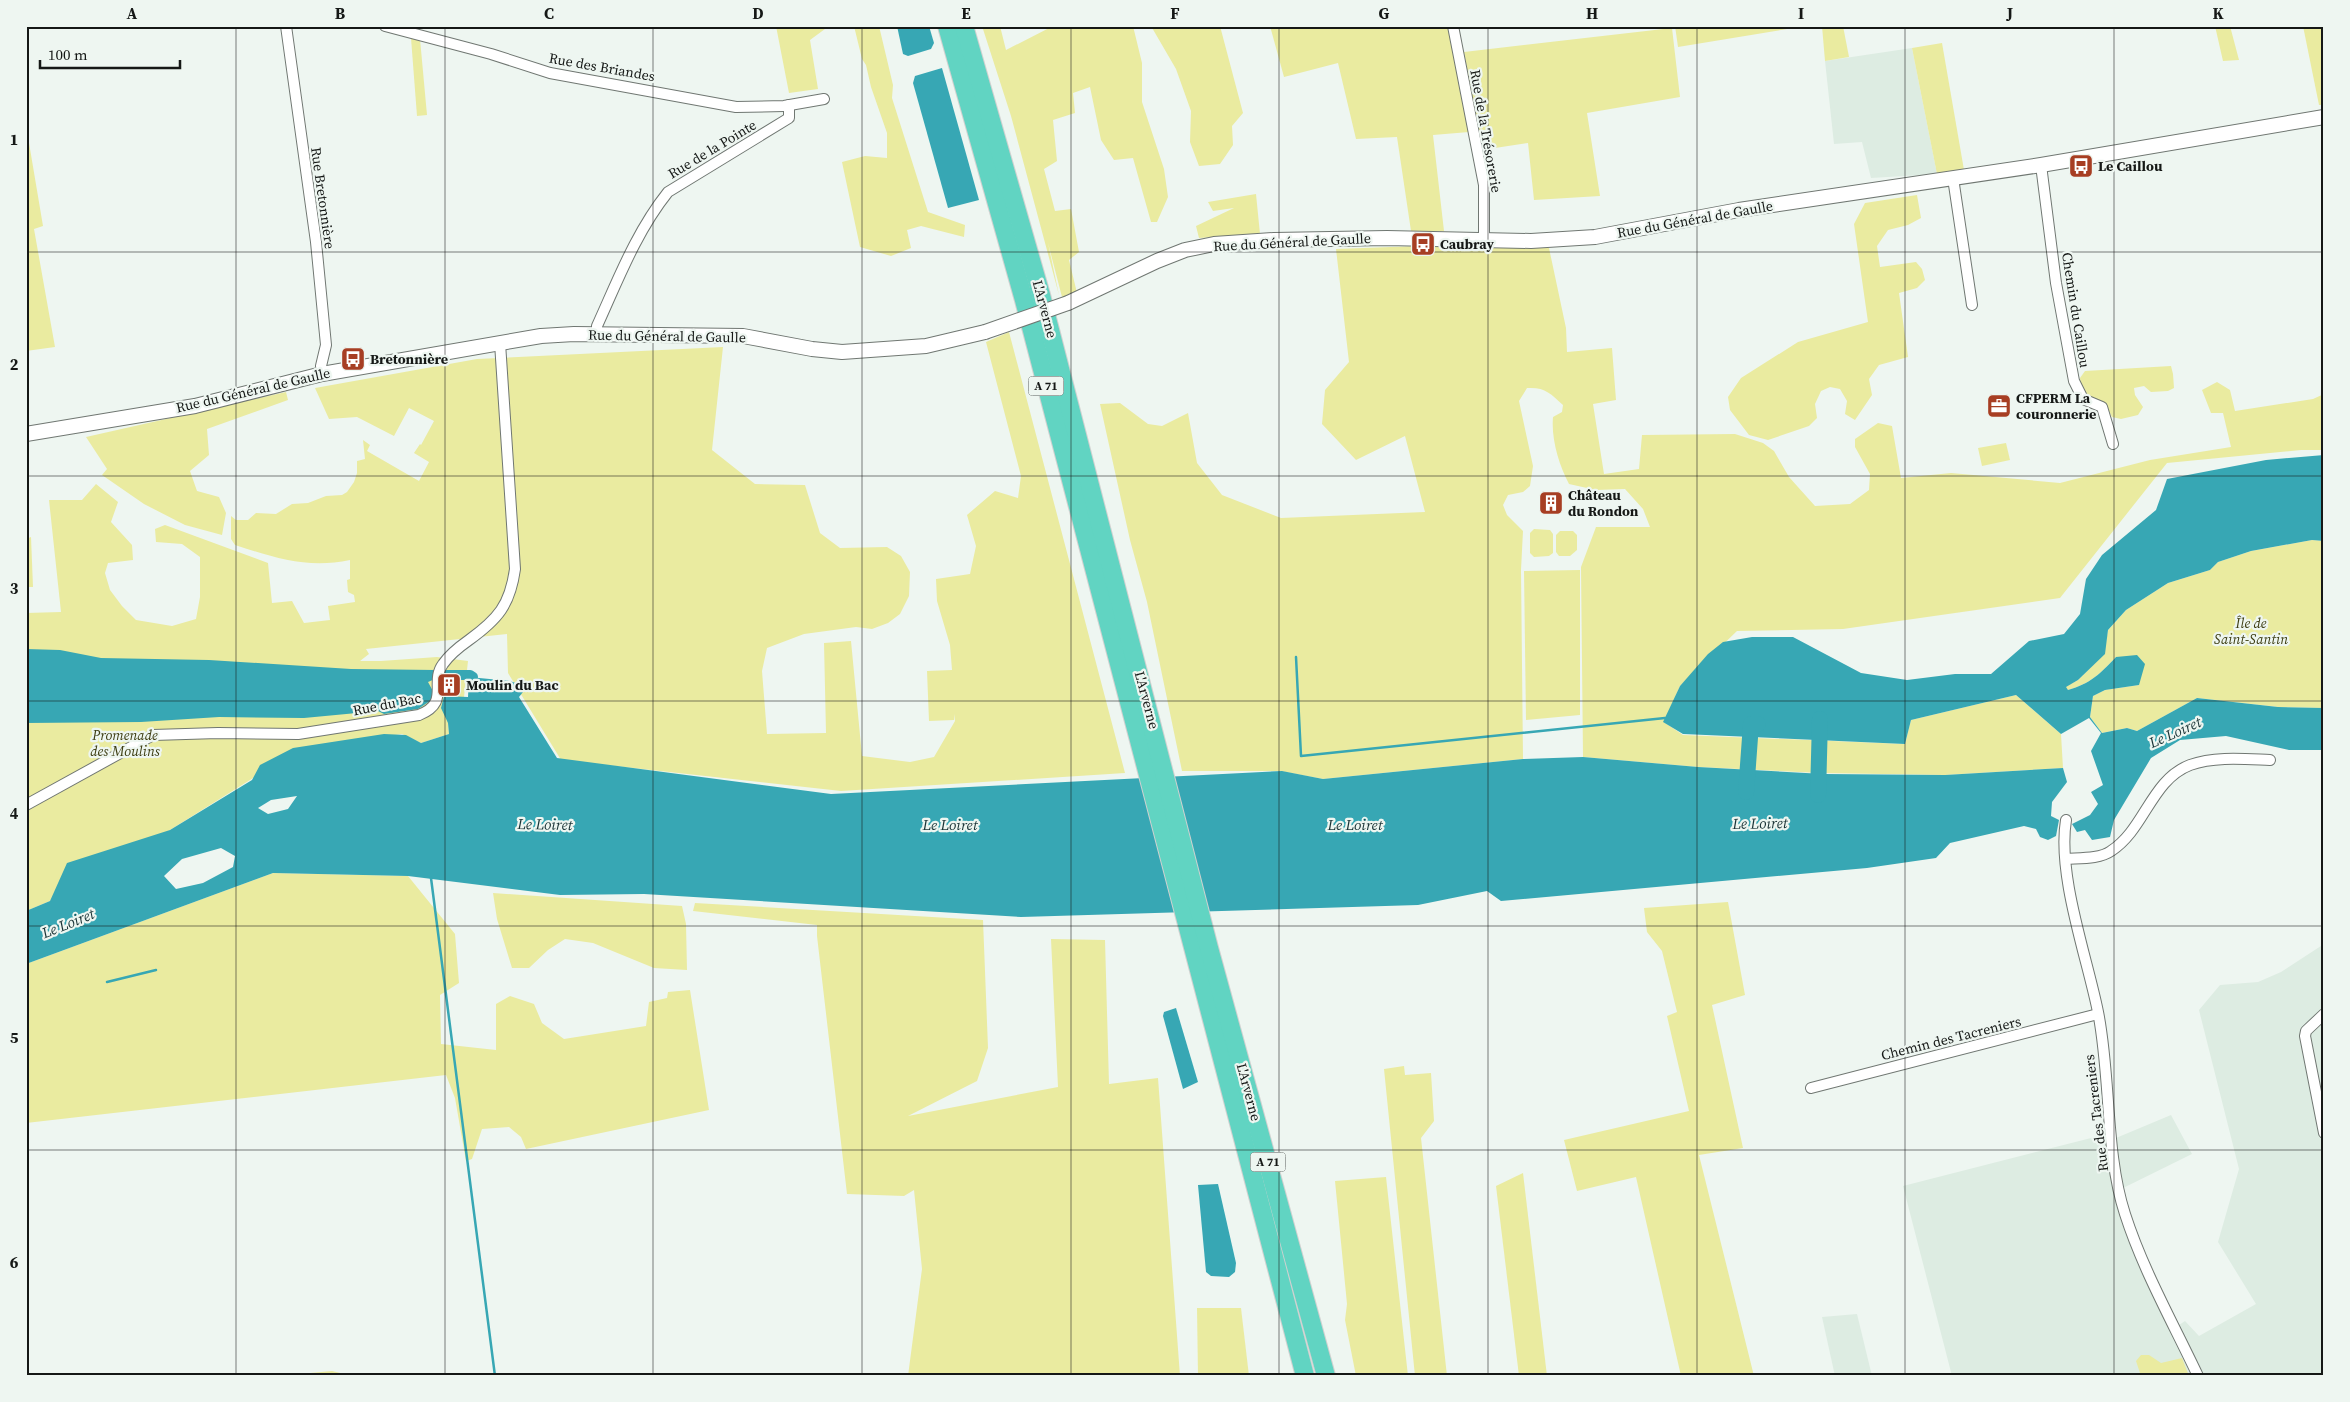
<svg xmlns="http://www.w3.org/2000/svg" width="2350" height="1402" font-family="'Source Serif 4',serif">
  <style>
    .built { fill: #ddece2 }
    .green { fill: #eaeba0 }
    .water { fill: #37a7b4; fill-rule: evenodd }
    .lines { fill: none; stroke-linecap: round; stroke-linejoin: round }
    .stream { stroke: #37a7b4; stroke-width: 2.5 }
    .canal { stroke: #37a7b4; stroke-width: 10 }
    .river { stroke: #37a7b4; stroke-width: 16 }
    .street-casing { stroke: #707772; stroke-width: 12 }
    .secondary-casing { stroke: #707772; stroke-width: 16 }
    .highway-casing { stroke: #d0d1d0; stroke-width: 20 }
    .street { stroke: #fff; stroke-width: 10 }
    .secondary { stroke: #fff; stroke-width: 14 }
    .highway { stroke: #61d4c2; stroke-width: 18 }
    .secondary-bridge-casing { stroke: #707772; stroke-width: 16; stroke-linecap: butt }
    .secondary-bridge { stroke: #fff; stroke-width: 14 }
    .grid { fill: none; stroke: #151816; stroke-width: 1; stroke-opacity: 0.55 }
    .labels { text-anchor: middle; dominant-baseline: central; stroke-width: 4.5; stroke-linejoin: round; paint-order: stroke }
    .shield { fill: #eef6f1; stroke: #565b58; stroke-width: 1 }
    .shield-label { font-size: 12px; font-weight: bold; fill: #151816 }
    .street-label { font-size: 14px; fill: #151816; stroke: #eef6f1 }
    .poi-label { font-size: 14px; font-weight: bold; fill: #151816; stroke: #eef6f1; text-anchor: start }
    .park-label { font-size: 14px; font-style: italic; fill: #3d3d12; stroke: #eef6f1 }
    .water-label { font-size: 15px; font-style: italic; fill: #193235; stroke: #eef6f1 }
    .neatline { fill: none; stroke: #151816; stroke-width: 2 }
    .grid-label { font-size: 16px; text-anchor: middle; font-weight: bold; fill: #151816 }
  </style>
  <rect width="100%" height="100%" fill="#eef6f1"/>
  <g class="built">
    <polygon points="1912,48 1937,174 1871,178 1862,142 1834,144 1825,61"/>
    <polygon points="2324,944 2324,1376 1952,1376 1903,1186 2099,1136 2116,1138 2171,1115 2192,1154 2115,1192 2125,1213 2179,1325 2185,1321 2199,1336 2256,1304 2218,1242 2239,1169 2199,1010 2220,985 2258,982 2281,972"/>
    <polygon points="1857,1314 1872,1376 1835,1376 1822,1317"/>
  </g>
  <g class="green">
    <polygon points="776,26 829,26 810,40 818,89 789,93"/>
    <polygon points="854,26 879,26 893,85 892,98 928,212 965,225 964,237 921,226 907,230 911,248 891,256 860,247 842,162 865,156 887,158 887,133 871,87 866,65 862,59"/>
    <polygon points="982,26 1000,26 1006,50 1053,26 1133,26 1142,63 1142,102 1164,169 1168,197 1157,222 1151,222 1133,158 1114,160 1101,140 1090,87 1073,93 1075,113 1053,120 1057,161 1044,169 1055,211 1071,209 1079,252 1069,260 1077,293 1062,297 1048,243 1059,295 1011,116"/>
    <polygon points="1151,26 1220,26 1243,113 1232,126 1233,145 1220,164 1199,166 1190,142 1191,111 1176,69"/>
    <polygon points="1270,26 1448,26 1469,132 1433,135 1444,231 1411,231 1397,137 1356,139 1338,63 1284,77"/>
    <polygon points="1675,26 1805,26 1678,47"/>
    <polygon points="1822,26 1843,26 1849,57 1825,61"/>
    <polygon points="2215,26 2230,26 2239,60 2223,61"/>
    <polygon points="2303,26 2324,26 2324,105 2319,105"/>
    <polygon points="1672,28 1680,97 1587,113 1600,196 1534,200 1528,143 1482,150 1464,52"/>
    <polygon points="411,38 420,39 427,115 417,116"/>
    <polygon points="1942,43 1964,170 1937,174 1912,48"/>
    <polygon points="26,125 43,226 34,229 55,347 26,351"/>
    <polygon points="1256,194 1260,234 1199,238 1196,226 1234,208 1213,211 1208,202"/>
    <polygon points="1917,195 1921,218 1908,225 1888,230 1877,246 1880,267 1916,262 1922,269 1925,280 1917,288 1899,293 1908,357 1879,365 1869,379 1872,395 1855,420 1845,414 1847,401 1840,389 1830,387 1821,391 1815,404 1817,418 1809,426 1768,440 1749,435 1730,410 1728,397 1741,378 1798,342 1868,322 1854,224 1865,203"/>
    <path d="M1446,245L1549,248L1566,328L1567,352L1612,348L1616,400L1593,404L1604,474L1639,469L1642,435L1735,434L1763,443L1774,451L1789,477L1815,506L1850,504L1869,490L1870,474L1855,447V439L1878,423L1892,426L1901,478L1951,473L2060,483L2150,460L2231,447L2223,413H2211L2202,390L2217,382L2230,390L2235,411L2313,399L2324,394V450H2301L2167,463L2060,598L1843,629L1737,631L1680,686L1664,722L1683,735L1905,744L1911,720L2016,695L2061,734L2063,768L1945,775L1820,773L1698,767L1583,757L1581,567L1596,527H1650L1643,509L1625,489L1596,490L1569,484C1559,465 1551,439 1553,417L1562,412L1563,405C1550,393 1545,387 1527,388L1519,401L1533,466L1530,486L1523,492L1508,495L1503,505L1507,515L1523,531L1521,570L1523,759L1323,779L1280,771H1182L1147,602L1130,540L1100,404L1120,403L1148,424L1162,426L1188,413L1197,463L1222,495L1281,518L1425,512L1405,436L1356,460L1322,424L1325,390L1349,362L1336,249Z"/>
    <path d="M1009,332L1125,773L841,791L561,760L508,673L507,634L366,649L369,654L360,661H381L437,657L468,661L464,697L448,723L449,734L421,743L402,734L295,750L250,780L170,830L50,901L26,911V613L61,612L49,500H82L96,484L118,502L111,522L132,545L133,560L108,563L105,573L110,590L122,606L136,620L172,626L196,619L200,597V557L182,544L156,542L155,529L165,525L268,563L272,603L292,601L304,623L330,620L328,606L355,602L354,595L348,592L347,580L350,579V560C308,569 275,558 235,545L231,539V516L236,520H248L256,513L276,514L292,504L308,503L326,496L342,495L347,492L354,482L357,473V461L365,459L363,440L370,445L367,451L419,481L429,462L414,453L420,444L421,445L434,421L409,408L394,436L357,417L329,419L315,388L477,359L723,347L712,450L755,484L805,485L820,533L840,548L887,547L901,556L910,572L909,596L900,614L888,623L872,629L856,627L804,634L767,648L762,671L767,734L826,733L824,643L851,641L862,756L910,762L934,757L955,721L954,714V720L929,721L927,671L952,670L950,645L937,601L936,579L970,574L976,546L967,515L995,491L1018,498L1021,476L986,342Z"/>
    <polygon points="2171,366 2173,374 2174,388 2168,391 2151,392 2144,386 2134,388 2135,395 2143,407 2138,415 2121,419 2112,417 2107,407 2081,390 2080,378 2085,371"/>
    <polygon points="286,392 288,400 207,429 209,455 190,471 197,491 219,497 226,513 222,535 185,525 144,504 102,475 107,469 86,437"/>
    <polygon points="2006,443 2010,460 1982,466 1978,448"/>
    <polygon points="1534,529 1550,530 1553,534 1553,553 1549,556 1534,557 1530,553 1530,533"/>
    <polygon points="1560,531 1573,531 1577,535 1577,550 1570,556 1559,556 1556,552 1556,535"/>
    <polygon points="31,537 33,587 26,587 26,539"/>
    <path d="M2312,540L2324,541V708L2278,707L2197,698L2137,731L2127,728L2102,733L2090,717L2093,696L2105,690L2139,685L2116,657C2101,673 2090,684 2068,690L2065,687L2078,680L2104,654L2108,630L2126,610L2168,583L2210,570L2218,562L2251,551Z"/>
    <polygon points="1580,570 1580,715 1526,720 1524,571"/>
    <polygon points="273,873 408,876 455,934 459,983 440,995 441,1044 496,1050 496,1004 510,996 534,1004 542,1023 564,1039 646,1026 649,1002 667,998 668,992 690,990 709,1110 526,1149 521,1137 509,1127 482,1129 472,1159 466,1161 455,1098 446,1075 26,1123 26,964"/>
    <polygon points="493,893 682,906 686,924 687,970 654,968 593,943 565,939 548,950 529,968 512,968 497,919"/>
    <polygon points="1728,902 1745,995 1712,1005 1743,1148 1699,1155 1754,1376 1681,1376 1636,1177 1577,1191 1564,1140 1689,1111 1667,1016 1677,1012 1662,951 1647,932 1644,908"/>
    <polygon points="695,903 983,920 988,1048 977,1081 908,1116 1058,1087 1051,939 1105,940 1109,1084 1158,1078 1180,1376 908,1376 922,1269 914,1190 904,1196 847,1194 817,936 817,925 693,911"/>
    <polygon points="1404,1066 1405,1075 1431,1073 1434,1121 1421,1138 1447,1376 1415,1376 1384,1069"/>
    <polygon points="1523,1173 1547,1376 1519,1376 1496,1186"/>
    <polygon points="1386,1177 1408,1376 1356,1376 1345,1320 1347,1304 1335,1181"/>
    <polygon points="1197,1308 1241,1308 1249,1376 1198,1376"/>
    <polygon points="2141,1355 2149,1355 2161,1363 2182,1358 2189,1376 2141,1376 2136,1361"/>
    <polygon points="332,1371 353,1376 278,1376"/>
  </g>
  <g class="water">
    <polygon points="897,26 929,26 934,43 931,49 908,56 903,54"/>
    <polygon points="942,68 979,200 948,208 913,83 915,76"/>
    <path d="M2324,455V541L2312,540L2251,551L2218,562L2210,570L2168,583L2126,610L2108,630L2105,654L2078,680L2066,687L2068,690C2090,684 2101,673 2116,657L2137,655L2145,664L2139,685L2105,690L2093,696L2090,717L2102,733L2127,728L2137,731L2197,698L2278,707L2324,708V750H2289L2226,736L2180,740L2151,758L2114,820L2110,837L2092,840L2085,830L2077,832L2072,824L2090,815L2098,804L2091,792L2103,785L2091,751L2101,733L2089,718L2061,734L2016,695L1911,720L1905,744L1683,734L1663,722L1680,686L1708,654L1723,642L1752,637H1793L1861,673L1907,680L1955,674H1991L2029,641L2064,634L2080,614L2086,579L2102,555L2156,510L2167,479L2266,460Z"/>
    <polygon points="26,649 60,650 101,658 209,660 351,669 436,670 435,679 428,682 434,693 433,699 418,709 384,714 378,711 304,718 219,717 141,722 26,723"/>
    <path d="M469,677L510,681L527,687L519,697L557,758L831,794L1282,771L1323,779L1523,759L1583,757L1698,767L1824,774L1945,775L2063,768L2067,782L2052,802L2051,816L2059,820L2056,836L2048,840L2040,837L2036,829L2024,826L1950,843L1936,858L1867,868L1501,901L1487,891L1418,905L1021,917L644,894L560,895L408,876L273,873L26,964V911L50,901L67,863L170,830L252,780L260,765L293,748L384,734L406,735L421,743L449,734L448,723L441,708L444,696L468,697ZM297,796L288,809L268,814L258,808L271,800ZM221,848L235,856L233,867L203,883L176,889L164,876L182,859Z"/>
    <polygon points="1176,1008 1198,1082 1183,1089 1163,1016 1164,1012"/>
    <polygon points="1218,1184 1236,1263 1235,1272 1229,1277 1211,1276 1206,1272 1198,1185"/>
  </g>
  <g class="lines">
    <g class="stream">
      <polyline points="1296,657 1301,756 1665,718"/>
      <polyline points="431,878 495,1376"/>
      <polyline points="107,982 156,970"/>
    </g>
    <polyline class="canal" points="432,675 470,675 473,677"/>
    <g class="river">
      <polyline points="1746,792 1751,724 1758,724"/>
      <polyline points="1818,795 1820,719"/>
    </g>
    <defs>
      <g id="street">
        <polyline points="286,26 316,242 326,345 321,366 322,374"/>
        <polyline points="385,26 491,54 550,73 736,107 784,106 824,99"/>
        <polyline points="1453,26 1484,185 1484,240"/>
        <polyline points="2041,165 2056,283 2074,381 2083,399 2102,407 2113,444"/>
        <polyline points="1953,178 1972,305"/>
        <path d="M597,334V326C618,280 636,232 668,192L789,118V105"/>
        <path d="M26,805L153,735L218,733L298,734L419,715C451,702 429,683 443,664C450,654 459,647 469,640C498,619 510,605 515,569L500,343"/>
        <path d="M2066,820C2057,875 2087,957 2098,1012C2111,1076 2105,1153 2125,1214C2143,1270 2173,1323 2198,1376"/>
        <path d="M2066,859C2080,858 2100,859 2111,851C2145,829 2151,780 2190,765C2215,756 2245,759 2270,760"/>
        <polyline points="2324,1014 2306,1031 2305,1036 2324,1133"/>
        <polyline points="1811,1088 2098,1014"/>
      </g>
      <g id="secondary">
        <polyline points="1068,303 1157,261 1185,250 1214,244 1274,240 1387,238 1531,241 1595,237 1739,210 2041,165 2324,117"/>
        <polyline points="26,434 195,406 322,374 541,336 574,334 743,336 812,349 842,352 926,346 985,332"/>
      </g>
      <g id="highway">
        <polyline points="947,26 1024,300 1305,1376"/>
        <polyline points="964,26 1041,295 1209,948 1326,1376"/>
      </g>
    </defs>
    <use href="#street" class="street-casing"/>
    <use href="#secondary" class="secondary-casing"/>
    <use href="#highway" class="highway-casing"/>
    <use href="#street" class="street"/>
    <use href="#secondary" class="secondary"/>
    <use href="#highway" class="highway"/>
    <defs>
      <polyline id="secondary-bridge" points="985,332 1068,303"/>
    </defs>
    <use href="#secondary-bridge" class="secondary-bridge-casing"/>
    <use href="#secondary-bridge" class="secondary-bridge"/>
  </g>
  <path class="grid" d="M236,26V1376M445,26V1376M653,26V1376M862,26V1376M1071,26V1376M1279,26V1376M1488,26V1376M1697,26V1376M1905,26V1376M2114,26V1376M26,252H2324M26,476H2324M26,701H2324M26,926H2324M26,1150H2324"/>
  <defs>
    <symbol id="bus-square" viewBox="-11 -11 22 22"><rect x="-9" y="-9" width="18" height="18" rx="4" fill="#a73e23" stroke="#eef6f1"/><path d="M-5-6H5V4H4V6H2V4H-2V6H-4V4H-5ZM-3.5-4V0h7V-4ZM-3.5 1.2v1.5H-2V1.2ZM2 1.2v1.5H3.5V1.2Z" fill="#fff"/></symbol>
    <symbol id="office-square" viewBox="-11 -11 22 22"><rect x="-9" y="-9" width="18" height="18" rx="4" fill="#a73e23" stroke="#eef6f1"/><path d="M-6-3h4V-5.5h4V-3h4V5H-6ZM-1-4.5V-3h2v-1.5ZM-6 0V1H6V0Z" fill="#fff"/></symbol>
    <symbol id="building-square" viewBox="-11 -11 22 22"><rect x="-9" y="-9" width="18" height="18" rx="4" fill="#a73e23" stroke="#eef6f1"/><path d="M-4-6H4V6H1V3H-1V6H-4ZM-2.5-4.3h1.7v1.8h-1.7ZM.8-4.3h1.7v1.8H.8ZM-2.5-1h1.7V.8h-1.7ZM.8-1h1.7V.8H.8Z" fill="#fff"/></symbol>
  </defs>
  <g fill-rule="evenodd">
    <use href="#bus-square" x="2067" y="152" width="28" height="28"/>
    <use href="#bus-square" x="1409" y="230" width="28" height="28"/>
    <use href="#bus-square" x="339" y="345" width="28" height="28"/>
    <use href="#office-square" x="1985" y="392" width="28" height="28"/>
    <use href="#building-square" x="1537" y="489" width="28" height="28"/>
    <use href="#building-square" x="435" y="671" width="28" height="28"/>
  </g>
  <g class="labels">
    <g class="shield">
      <rect x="1028.5" y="376.5" width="35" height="19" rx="4"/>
      <rect x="1250.5" y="1152.5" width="35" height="19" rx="4"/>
    </g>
    <g class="shield-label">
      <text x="1046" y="386">A 71</text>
      <text x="1268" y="1162">A 71</text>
    </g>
    <g class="street-label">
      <text transform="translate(602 67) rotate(10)">Rue des Briandes</text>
      <text transform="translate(1486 131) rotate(80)">Rue de la Trésorerie</text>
      <text transform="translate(712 149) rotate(-31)">Rue de la Pointe</text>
      <text transform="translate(323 198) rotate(82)">Rue Bretonnière</text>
      <text transform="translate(1695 219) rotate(-10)">Rue du Général de Gaulle</text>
      <text transform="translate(1292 242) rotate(-3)">Rue du Général de Gaulle</text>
      <text transform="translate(1045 309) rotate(75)">L'Arverne</text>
      <text transform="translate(2076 310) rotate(81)">Chemin du Caillou</text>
      <text transform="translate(667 336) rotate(1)">Rue du Général de Gaulle</text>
      <text transform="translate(253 390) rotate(-13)">Rue du Général de Gaulle</text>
      <text transform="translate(1147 700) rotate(75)">L'Arverne</text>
      <text transform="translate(387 704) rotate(-11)">Rue du Bac</text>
      <text transform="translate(1951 1038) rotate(-14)">Chemin des Tacreniers</text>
      <text transform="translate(1249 1092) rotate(75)">L'Arverne</text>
      <text transform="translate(2096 1113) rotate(-97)">Rue des Tacreniers</text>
    </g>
    <g class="poi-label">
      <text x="2098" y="166">Le Caillou</text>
      <text x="1440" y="244">Caubray</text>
      <text x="370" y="359">Bretonnière</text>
      <text x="2016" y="398">CFPERM La<tspan x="2016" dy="16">couronnerie</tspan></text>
      <text x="1568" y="495">Château<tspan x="1568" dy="16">du Rondon</tspan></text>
      <text x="466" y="685">Moulin du Bac</text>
    </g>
    <g class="park-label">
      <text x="2251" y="623">Île de<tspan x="2251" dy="16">Saint-Santin</tspan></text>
      <text x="125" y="735">Promenade<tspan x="125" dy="16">des Moulins</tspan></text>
    </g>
    <g class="water-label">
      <text transform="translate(2175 732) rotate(-24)">Le Loiret</text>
      <text transform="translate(1760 823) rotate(-1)">Le Loiret</text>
      <text transform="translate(545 824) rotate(1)">Le Loiret</text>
      <text x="950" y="824">Le Loiret</text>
      <text x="1355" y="824">Le Loiret</text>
      <text transform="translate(68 923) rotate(-22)">Le Loiret</text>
    </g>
  </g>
  <rect width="2350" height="1402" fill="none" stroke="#eef6f1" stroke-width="55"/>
  <path d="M40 60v8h140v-8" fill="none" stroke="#151816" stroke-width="2.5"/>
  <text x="48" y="60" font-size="15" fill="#151816" stroke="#eef6f1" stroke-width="4" paint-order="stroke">100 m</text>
  <rect x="28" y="28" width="2294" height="1346" class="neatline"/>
  <g class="grid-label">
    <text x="132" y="19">A</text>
    <text x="340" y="19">B</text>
    <text x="549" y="19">C</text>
    <text x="758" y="19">D</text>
    <text x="966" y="19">E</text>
    <text x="1175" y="19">F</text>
    <text x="1384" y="19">G</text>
    <text x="1592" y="19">H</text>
    <text x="1801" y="19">I</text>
    <text x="2010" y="19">J</text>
    <text x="2218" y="19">K</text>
    <text x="14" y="145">1</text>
    <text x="14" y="370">2</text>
    <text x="14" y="594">3</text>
    <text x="14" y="819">4</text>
    <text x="14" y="1043">5</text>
    <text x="14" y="1268">6</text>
  </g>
</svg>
